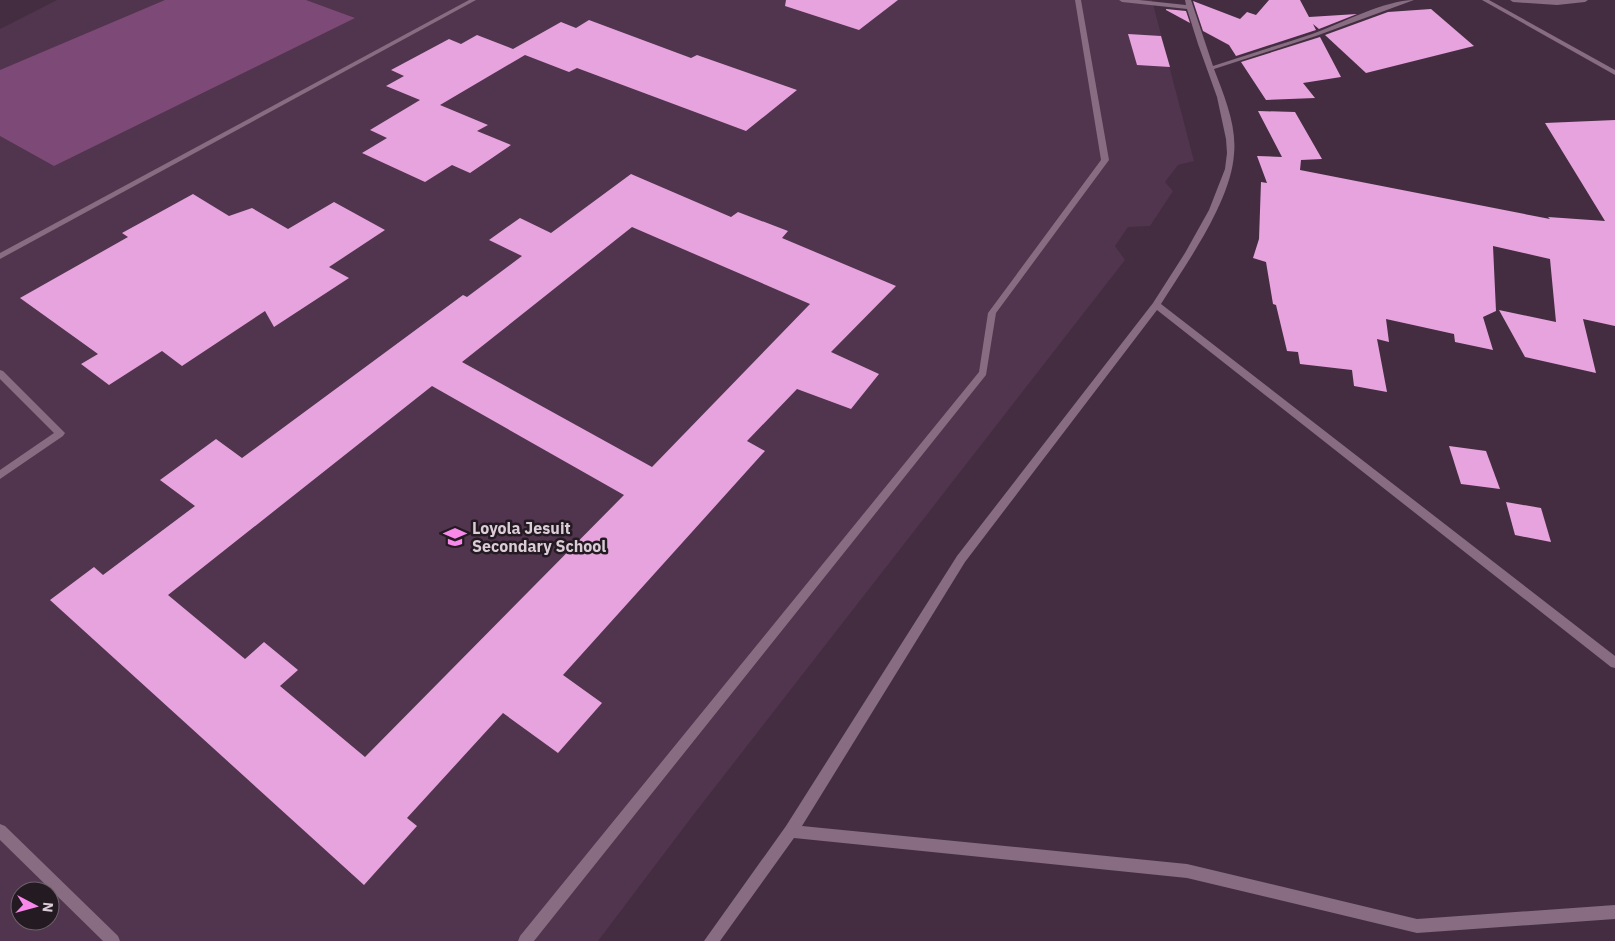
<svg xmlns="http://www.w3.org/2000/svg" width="1615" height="941" font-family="'IBM Plex Sans',sans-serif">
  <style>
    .built { fill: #51344d; fill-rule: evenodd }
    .green { fill: #7d4976 }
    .building { fill: #e7a3dd; fill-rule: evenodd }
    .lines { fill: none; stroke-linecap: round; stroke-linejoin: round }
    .minor { fill: #876c82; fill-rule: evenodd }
    .labels { text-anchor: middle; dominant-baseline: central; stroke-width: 5; stroke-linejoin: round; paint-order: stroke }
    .poi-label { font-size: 16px; font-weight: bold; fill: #dbccd8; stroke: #241a22; text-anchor: start }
  </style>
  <rect width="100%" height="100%" fill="#442d41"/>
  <path class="built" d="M57,0H1152L1194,161L1178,165L1165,182L1173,191L1150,226L1128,227L1115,246L1125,260L694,814L598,941H0V29ZM20,891H50V921H20Z"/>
  <polygon class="green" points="165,0 306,0 355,18 54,166 0,136 0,70"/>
  <g class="building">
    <polygon points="786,0 898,0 859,30 785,6"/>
    <polygon points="1269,0 1300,0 1309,17 1357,14 1319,29 1313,24 1316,30 1236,56 1229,45 1203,31 1193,1 1240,19 1247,12 1256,15"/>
    <polygon points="1166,9 1186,11 1190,23 1166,10"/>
    <polygon points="1431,9 1474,46 1366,73 1325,35 1388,12"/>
    <polygon points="589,20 691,58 697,55 797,90 746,131 577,68 569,72 525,55 440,105 488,125 477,131 511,145 470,173 452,165 425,182 362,153 387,138 370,130 420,100 386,86 404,76 391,70 449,39 461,44 477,35 513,49 561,22 576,28"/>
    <polygon points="1128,34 1161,36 1170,67 1137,65"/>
    <polygon points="1320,37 1341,77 1303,83 1315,98 1266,100 1241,62"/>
    <polygon points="1258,111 1295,112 1322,159 1301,160 1300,170 1550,219 1548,217 1605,221 1545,123 1615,120 1615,326 1583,319 1596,373 1525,357 1499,310 1556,322 1550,259 1493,246 1496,311 1483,317 1493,350 1455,342 1454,334 1386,319 1389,342 1377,339 1387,392 1354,386 1352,370 1300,364 1298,352 1287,351 1276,305 1273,304 1266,262 1253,258 1259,239 1261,182 1267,183 1257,156 1282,157"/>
    <path d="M631,174L731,217L738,212L788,231L782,238L896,286L831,352L879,374L851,409L797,389L747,441L765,451L563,675L602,703L558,753L503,713L407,818L417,826L364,885L50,600L94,567L103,575L195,506L160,480L216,439L242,458L463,295L467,297L522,256L489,240L520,218L551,233ZM632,227L810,304L652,467L462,362ZM432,386L624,495L365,757L280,686L298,670L264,642L245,659L168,595Z"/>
    <polygon points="193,194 229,216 252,208 288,229 334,202 385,230 329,267 349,278 274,327 265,311 182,366 162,351 109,385 81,364 98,354 20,298 128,237 122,233"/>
    <polygon points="1449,446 1486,451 1500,489 1461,484"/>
    <polygon points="1506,502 1541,508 1551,542 1515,535"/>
  </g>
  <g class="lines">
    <g class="minor">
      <polygon points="469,0 476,0 0,259 0,253"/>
      <polygon points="1075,0 1081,0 1109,160 996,313 986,375 534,941 518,941 520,936 979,372 988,313 1101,160"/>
      <path d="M1119,0H1139L1186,5L1185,0H1191L1213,66C1246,55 1279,45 1312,34C1340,24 1385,0 1414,0L1316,36L1214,69C1224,95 1237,126 1234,154C1231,202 1186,264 1161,304L1615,656V668L1611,667L1157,310L965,562L802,826L1187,864L1417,919L1615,905V919L1417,933L1187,878L794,838L720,941H704L786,826L957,556L1153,303L1185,253L1209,210L1225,169L1227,153L1226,139L1217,97L1198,44L1187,9L1122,2Z"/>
      <polygon points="1482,0 1489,0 1615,70 1615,75"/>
      <polygon points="1510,0 1588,0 1585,2 1557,5 1513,2"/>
      <polygon points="0,370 3,371 65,433 63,436 0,479 0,470 54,433 0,379"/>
      <polygon points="0,824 5,826 118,936 120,941 103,941 0,840"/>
    </g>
  </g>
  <defs>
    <symbol id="school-bare" viewBox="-9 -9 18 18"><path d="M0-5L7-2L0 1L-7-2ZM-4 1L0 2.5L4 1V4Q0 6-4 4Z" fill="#f888ea" stroke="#241a22" stroke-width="2.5" paint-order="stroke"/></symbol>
  </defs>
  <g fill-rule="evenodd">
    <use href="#school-bare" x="439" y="521" width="32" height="32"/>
  </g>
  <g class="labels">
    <g class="poi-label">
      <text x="472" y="528">Loyola Jesuit<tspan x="472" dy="18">Secondary School</tspan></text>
    </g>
  </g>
  <g transform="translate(35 906) rotate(96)"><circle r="24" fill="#241a22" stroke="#6d616b"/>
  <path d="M0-4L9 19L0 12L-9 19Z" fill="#f888ea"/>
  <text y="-8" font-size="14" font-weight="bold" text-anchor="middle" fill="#dbccd8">N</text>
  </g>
</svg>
